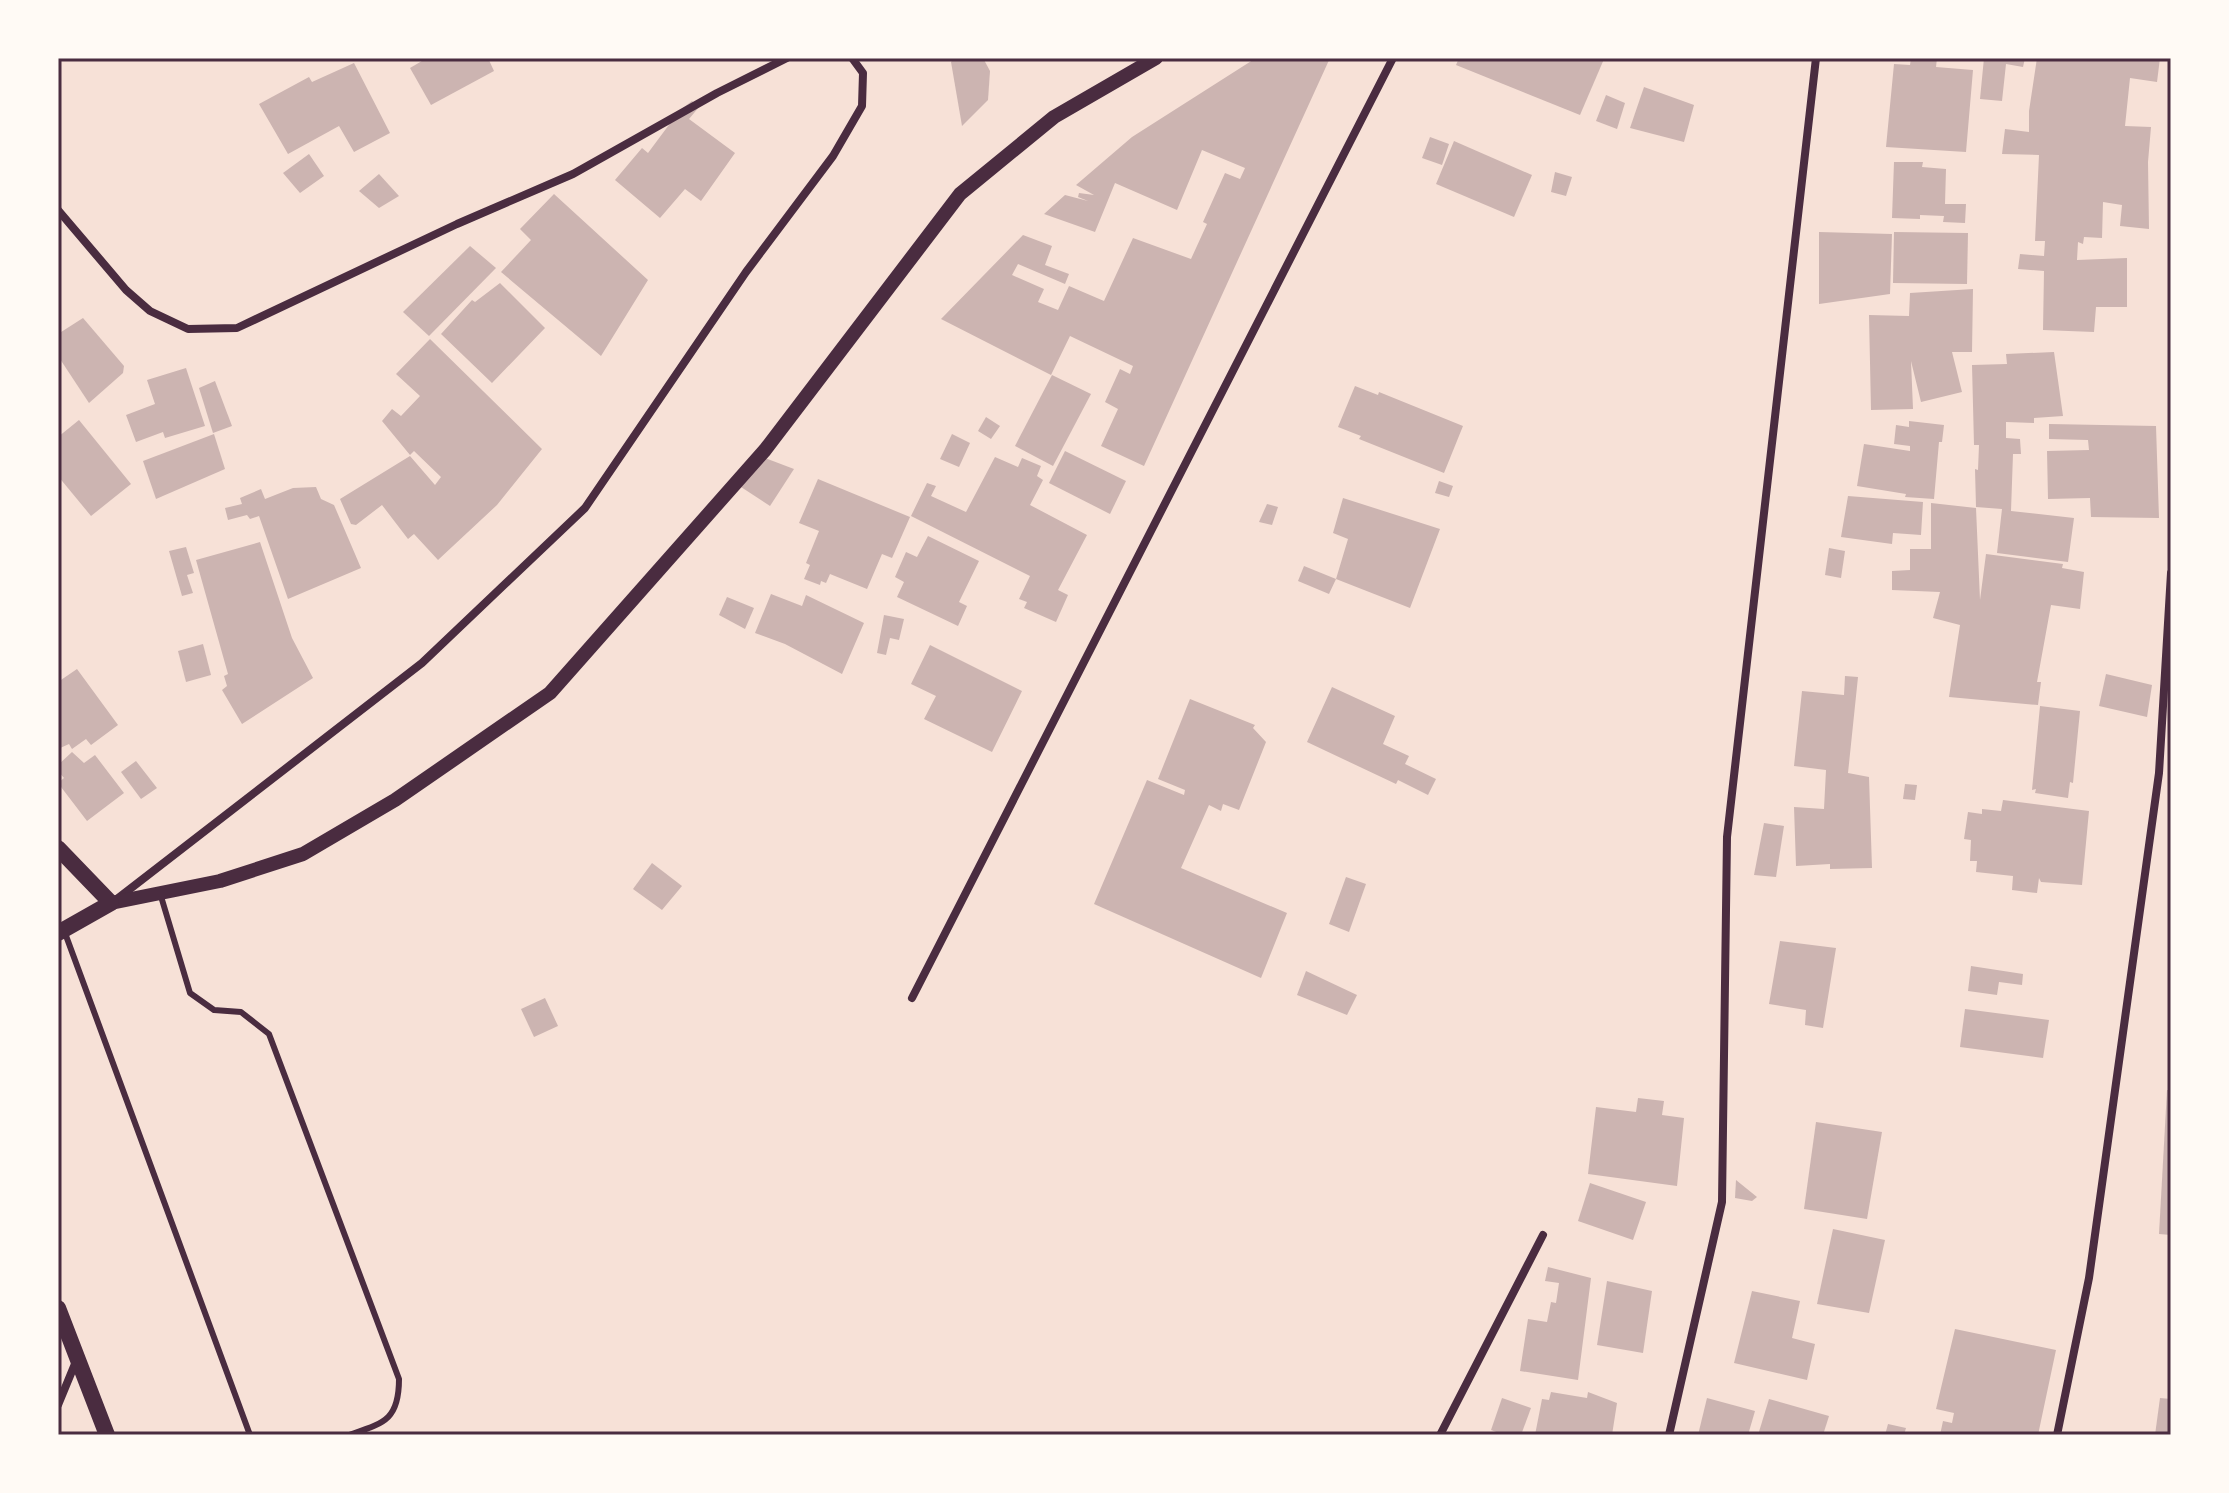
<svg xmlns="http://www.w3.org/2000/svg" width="2229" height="1493" font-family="'DejaVu Sans',sans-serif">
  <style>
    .building { fill: #ccb4b1 }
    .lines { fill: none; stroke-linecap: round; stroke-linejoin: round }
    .service { stroke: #4a2c40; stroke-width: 6 }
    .minor { stroke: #4a2c40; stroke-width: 8 }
    .tertiary { stroke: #4a2c40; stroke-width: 14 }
    .secondary { stroke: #4a2c40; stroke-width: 16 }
    .neatline { fill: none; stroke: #4a2c40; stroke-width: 3 }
  </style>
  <rect width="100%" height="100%" fill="#f7e1d7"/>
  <g class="building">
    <polygon points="427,58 488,58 494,71 431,105 410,68"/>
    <polygon points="954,58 983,58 990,71 988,100 962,126 951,62"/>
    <polygon points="1256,58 1330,58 1144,466 1101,446 1118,409 1105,402 1120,369 1130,374 1133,366 1070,336 1051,375 941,319 1023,235 1052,246 1045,265 1069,274 1065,284 1018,264 1012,275 1044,289 1038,302 1058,310 1069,286 1104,301 1133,238 1191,259 1207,224 1203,222 1225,173 1240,179 1245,168 1202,150 1177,210 1115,183 1095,232 1044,214 1065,195 1088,201 1078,197 1079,193 1094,195 1076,185 1132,137"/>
    <polygon points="1459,58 1601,58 1604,59 1580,115 1456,65"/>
    <polygon points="1911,58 1937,58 1936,67 1973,70 1966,152 1886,147 1894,64 1910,65"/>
    <polygon points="1984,58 2025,58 2023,67 2006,64 2002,101 1980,99"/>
    <polygon points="2037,58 2160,58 2157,82 2130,78 2125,126 2151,127 2148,162 2149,229 2120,226 2122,205 2103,202 2102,238 2084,237 2083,244 2078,242 2077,260 2127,258 2127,307 2096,307 2094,332 2043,330 2044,271 2018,269 2020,254 2044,256 2045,241 2035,241 2039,155 2002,154 2005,129 2029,132 2029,111"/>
    <polygon points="354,63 390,133 354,152 339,126 288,154 259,104 309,77 312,82"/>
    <polygon points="1644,87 1694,105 1684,142 1630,128"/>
    <polygon points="1606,95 1625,103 1617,129 1596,121"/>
    <polygon points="692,101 699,107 689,119 735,153 701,201 685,189 660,218 615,180 642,148 648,153 680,110"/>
    <polygon points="1430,137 1449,144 1442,165 1422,158"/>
    <polygon points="1454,141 1532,175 1514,217 1436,184"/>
    <polygon points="309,154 324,176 300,193 283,173"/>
    <polygon points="1894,162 1923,162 1922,167 1946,169 1945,204 1966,204 1965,223 1943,222 1944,216 1920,215 1920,219 1892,218"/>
    <polygon points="1555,172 1572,177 1566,196 1551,192"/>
    <polygon points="379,174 399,196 379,208 359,191"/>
    <polygon points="554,194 648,280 601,356 501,272 531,240 520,229"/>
    <polygon points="1819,232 1892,234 1890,294 1819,304"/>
    <polygon points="1894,232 1968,233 1967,284 1893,283"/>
    <polygon points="470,246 496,268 429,336 403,312"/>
    <polygon points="500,283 545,328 492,383 441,334 472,300 475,302"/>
    <polygon points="1973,289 1972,352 1952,352 1962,392 1921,402 1911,361 1913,409 1871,410 1869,315 1909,316 1910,293"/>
    <polygon points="83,318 124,366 123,373 89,403 58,356 58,334"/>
    <polygon points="430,339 542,449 497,505 438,560 414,534 408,539 382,505 356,525 351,524 340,499 410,456 435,485 441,477 414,451 410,455 382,421 392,409 401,416 420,396 396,374"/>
    <polygon points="2054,352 2063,416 2034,418 2034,423 2006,422 2006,438 2020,439 2021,454 2013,454 2011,511 2074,518 2068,562 1997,553 2002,509 1976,507 1975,469 1978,470 1979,445 1974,445 1972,365 2007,364 2006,354"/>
    <polygon points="186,368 205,426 165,438 163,432 136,442 126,415 155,404 147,380"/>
    <polygon points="1052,375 1091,394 1053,466 1015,446"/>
    <polygon points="215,381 232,426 213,433 199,388"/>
    <polygon points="1355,386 1378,395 1379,392 1463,426 1444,473 1359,439 1361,436 1338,427"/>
    <polygon points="986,417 1000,426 991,439 978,431"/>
    <polygon points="79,420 131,484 91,516 58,476 58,437"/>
    <polygon points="1909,421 1944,425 1942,442 1939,442 1934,499 1905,497 1906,494 1857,486 1864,444 1910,451 1910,446 1894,444 1896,425 1909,427"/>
    <polygon points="2049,424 2156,426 2159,518 2091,517 2090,498 2048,499 2047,451 2089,450 2088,440 2049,439"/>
    <polygon points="214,434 225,469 156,499 143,461"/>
    <polygon points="952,434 970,443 959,467 940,459"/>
    <polygon points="1065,451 1126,481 1110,514 1049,483"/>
    <polygon points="995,457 1018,467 1022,458 1041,466 1037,476 1043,480 1030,505 1087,535 1058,590 1068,595 1056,622 1024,608 1027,602 1019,599 1030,576 911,516 927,483 936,486 931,496 966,512"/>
    <polygon points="765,458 794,469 770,506 741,487"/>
    <polygon points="818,479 910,517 892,558 882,554 867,589 830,574 826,583 821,581 820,585 804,579 810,565 806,563 819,531 799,523"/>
    <polygon points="1439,481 1453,486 1449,497 1435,493"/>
    <polygon points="316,487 321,499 334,505 361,568 288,599 259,516 250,519 247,515 228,520 225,508 242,504 240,498 261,489 265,499 293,488"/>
    <polygon points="1848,496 1923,502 1921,535 1893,533 1892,544 1841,537"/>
    <polygon points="1343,498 1440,529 1410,608 1336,579 1348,539 1333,533"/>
    <polygon points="1931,503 1976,508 1980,600 1986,554 2063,564 2062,568 2084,572 2080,609 2051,605 2037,682 2041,682 2038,705 1949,697 1960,625 1933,618 1940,592 1892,590 1892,571 1910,570 1910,549 1931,549"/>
    <polygon points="1267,504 1278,507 1272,525 1259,522"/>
    <polygon points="928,536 979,561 959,602 967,606 958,626 897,597 904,582 895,577 906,552 917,557"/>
    <polygon points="260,542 292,638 313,678 242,724 222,690 227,686 224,676 228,674 196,560"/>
    <polygon points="186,547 194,573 187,575 193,593 182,596 169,551"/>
    <polygon points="1829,548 1845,551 1841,578 1825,575"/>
    <polygon points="1304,566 1336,579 1329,594 1298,581"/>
    <polygon points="771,594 802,606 806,595 864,623 842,674 785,644 755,633"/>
    <polygon points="727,597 754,608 745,629 719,615"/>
    <polygon points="884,615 904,619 899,640 890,638 886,655 877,653"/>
    <polygon points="203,644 211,675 186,682 178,651"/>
    <polygon points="930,645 1022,691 992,752 924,719 936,696 911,684"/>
    <polygon points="77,669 118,725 91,745 86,739 72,749 69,744 58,749 58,682"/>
    <polygon points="2106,674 2152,685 2147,717 2099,706"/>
    <polygon points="1845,676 1858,677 1848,773 1869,777 1872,868 1830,869 1830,864 1796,866 1794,807 1824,809 1826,770 1794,766 1802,691 1844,695"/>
    <polygon points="1332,687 1395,716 1383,744 1409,756 1405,764 1436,779 1428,795 1398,780 1396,784 1307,742"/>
    <polygon points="1190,699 1255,725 1253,728 1266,742 1239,810 1223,804 1221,811 1209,805 1181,868 1287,913 1261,978 1094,904 1147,780 1184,795 1185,790 1158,779"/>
    <polygon points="2040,706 2080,711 2073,783 2070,782 2068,798 2035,793 2036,789 2032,790"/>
    <polygon points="72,752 84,763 95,755 124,793 87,821 58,783 64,778 58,771 58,765"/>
    <polygon points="136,761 157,788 141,799 121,772"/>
    <polygon points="1905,784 1917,785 1915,800 1903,799"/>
    <polygon points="2003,800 2089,811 2082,885 2041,882 2039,878 2037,893 2012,890 2013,876 1976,872 1977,861 1970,861 1971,840 1964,839 1968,812 1982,814 1982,809 2001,811"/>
    <polygon points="1764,823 1784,826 1776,877 1754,875"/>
    <polygon points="652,863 682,886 662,910 633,889"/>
    <polygon points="1346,877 1366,884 1349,932 1329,924"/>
    <polygon points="1780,941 1836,948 1823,1028 1805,1025 1806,1010 1769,1004"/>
    <polygon points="1971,966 2023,974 2022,985 1999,982 1997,995 1968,991"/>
    <polygon points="1306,971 1357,995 1347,1015 1297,995"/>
    <polygon points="545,998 558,1026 534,1037 521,1009"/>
    <polygon points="1965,1009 2049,1020 2043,1058 1960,1047"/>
    <polygon points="2167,1090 2171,1090 2171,1235 2159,1234"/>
    <polygon points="1638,1098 1664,1101 1662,1115 1684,1118 1677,1186 1588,1174 1596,1107 1636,1112"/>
    <polygon points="1816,1122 1882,1132 1867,1219 1804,1209"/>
    <polygon points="1736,1180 1757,1197 1752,1201 1735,1198"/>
    <polygon points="1590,1183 1646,1202 1633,1240 1578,1221"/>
    <polygon points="1833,1229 1885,1240 1869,1313 1817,1304"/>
    <polygon points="1548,1267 1591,1278 1578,1380 1520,1371 1528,1319 1547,1322 1551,1302 1556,1303 1559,1283 1545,1281"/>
    <polygon points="1607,1281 1652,1291 1643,1353 1597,1345"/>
    <polygon points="1752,1291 1800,1301 1792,1338 1815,1344 1807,1380 1734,1363"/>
    <polygon points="1955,1329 2056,1350 2038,1435 1940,1435 1943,1421 1952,1423 1954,1413 1936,1409"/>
    <polygon points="1551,1392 1587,1398 1588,1392 1617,1403 1612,1435 1535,1435 1542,1399 1549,1400"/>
    <polygon points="1502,1398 1531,1408 1521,1435 1504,1435 1491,1430"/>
    <polygon points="1707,1398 1755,1411 1748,1435 1698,1435"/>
    <polygon points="2160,1398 2171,1399 2171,1435 2155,1435"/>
    <polygon points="1769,1399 1829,1416 1823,1435 1758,1435"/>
    <polygon points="1888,1424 1906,1428 1904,1435 1885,1435"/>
  </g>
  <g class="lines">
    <g class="service">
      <path d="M160,893L190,993L214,1010L241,1012L269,1034L399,1379C399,1420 384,1423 349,1435"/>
      <polyline points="65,933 250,1435"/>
    </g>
    <g class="minor">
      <polyline points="58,210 126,290 150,311 188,329 237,328 457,224 573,174 717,93 787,58"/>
      <polyline points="117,899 422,663 585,508 746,272 833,156 862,106 863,73 852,58"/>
      <polyline points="912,998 1393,58"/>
      <polyline points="58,1405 77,1359"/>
      <polyline points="1440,1435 1543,1235"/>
      <polyline points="1669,1435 1722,1202 1727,837 1816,58"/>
      <polyline points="2057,1435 2089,1278 2159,773 2171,573"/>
    </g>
    <polyline class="tertiary" points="111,903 220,881 303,854 395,800 550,693 765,450 960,194 1054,117 1156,58"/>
    <g class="secondary">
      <polyline points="58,848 111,903 58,933"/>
      <polyline points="58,1308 107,1435"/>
    </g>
  </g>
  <rect width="2229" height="1493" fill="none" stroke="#fffaf5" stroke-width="120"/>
  <rect x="60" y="60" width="2109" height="1373" class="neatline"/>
</svg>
